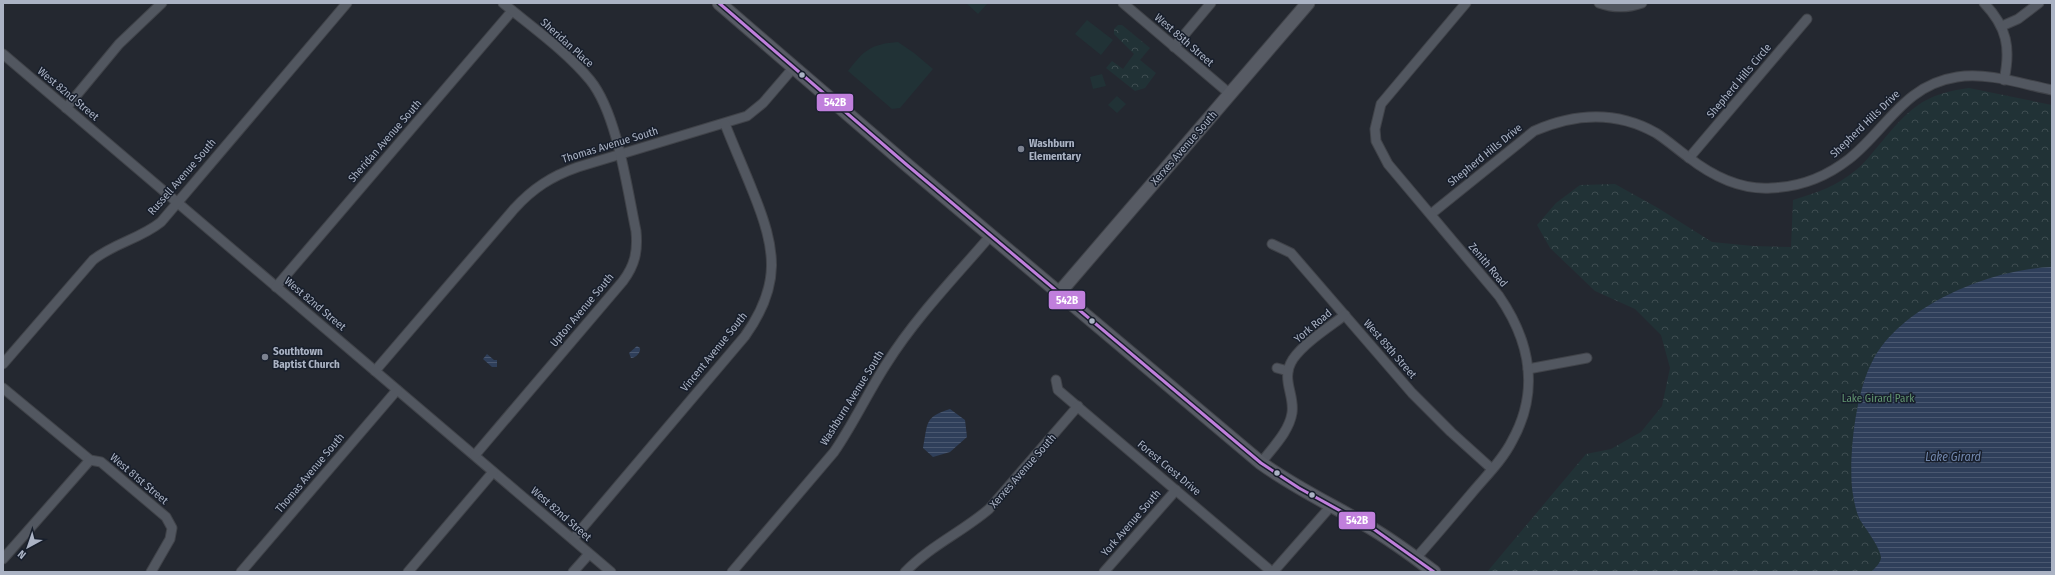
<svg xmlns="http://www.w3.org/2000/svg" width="2055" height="575" font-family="'Fira Sans Condensed',sans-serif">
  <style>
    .green { fill: #213236 }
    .forest { fill: url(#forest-crowns) }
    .water { fill: url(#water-rules) }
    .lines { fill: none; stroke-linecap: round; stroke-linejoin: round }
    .street-casing { stroke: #404349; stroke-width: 11 }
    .secondary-casing { stroke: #404349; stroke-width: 15 }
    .street { stroke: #525760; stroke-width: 9 }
    .secondary { stroke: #575b64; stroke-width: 13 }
    .bus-1-casing { stroke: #171e2b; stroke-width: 6 }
    .bus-1 { stroke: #c07fdc; stroke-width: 3 }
    .bus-dot { fill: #abb3c4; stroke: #171e2b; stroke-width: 1.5 }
    .poi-dot { fill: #7c8290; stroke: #171e2b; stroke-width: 1.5 }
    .labels { text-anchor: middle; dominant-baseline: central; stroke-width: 3; stroke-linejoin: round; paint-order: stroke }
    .street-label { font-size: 11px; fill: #abb3c4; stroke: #171e2b }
    .poi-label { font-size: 11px; font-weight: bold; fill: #abb3c4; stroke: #171e2b; text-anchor: start }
    .park-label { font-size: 11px; fill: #629570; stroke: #171e2b }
    .water-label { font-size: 12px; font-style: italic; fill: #7288ae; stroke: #171e2b }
    .line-badge { stroke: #171e2b; stroke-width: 1.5 }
    .badge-label { font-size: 11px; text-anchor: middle; font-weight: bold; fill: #fff }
  </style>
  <defs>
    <pattern id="forest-crowns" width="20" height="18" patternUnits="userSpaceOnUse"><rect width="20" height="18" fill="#213236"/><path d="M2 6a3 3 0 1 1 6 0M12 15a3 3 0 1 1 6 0" fill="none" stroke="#3f4d51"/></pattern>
    <pattern id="water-rules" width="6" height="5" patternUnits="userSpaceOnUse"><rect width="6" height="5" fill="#2f3f5a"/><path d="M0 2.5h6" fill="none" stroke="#4a5870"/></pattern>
  </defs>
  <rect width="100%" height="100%" fill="#242830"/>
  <g class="green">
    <polygon points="966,3 988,3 978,14"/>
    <polygon points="1087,20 1113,40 1101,55 1075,34"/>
    <path d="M898,42L914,53L933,69L900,108L892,109L848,71C864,50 871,44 898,42Z"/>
    <polygon points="1102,74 1106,86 1093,89 1090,77"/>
    <polygon points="1117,96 1126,104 1117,113 1108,105"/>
  </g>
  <g class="forest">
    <polygon points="1118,25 1122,25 1150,48 1140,60 1156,73 1145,88 1135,91 1106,68 1112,61 1123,69 1134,54 1114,34 1114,29"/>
    <path d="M1969,88L2052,105V572H1487L1586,454L1611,449L1641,432L1662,406L1670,368L1661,335L1635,309L1595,291L1550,248L1537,225L1556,203L1580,185L1615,184L1658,208L1712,242L1753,246L1791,247L1793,200C1816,193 1837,186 1856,170C1865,163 1872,153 1879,145C1908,110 1922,94 1969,88Z"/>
  </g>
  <g class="water">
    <path d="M2052,267V572H1871C1875,568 1881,563 1881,557C1879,546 1866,529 1860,520C1856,513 1853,496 1852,488C1849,452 1856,391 1873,360C1903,304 1992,269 2052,267Z"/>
    <path d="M637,346L640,348C641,352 636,358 631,358L629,353Z"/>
    <polygon points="487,354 494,360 497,360 497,367 492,367 483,359"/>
    <path d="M950,409L965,420L967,437L950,452L933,457L923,448C928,423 924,417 950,409Z"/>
  </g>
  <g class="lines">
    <defs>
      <g id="street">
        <polyline points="1123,3 1230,94"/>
        <path d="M1599,3C1613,8 1628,8 1642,3"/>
        <path d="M1984,3C2007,27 2011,48 2004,80"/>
        <polyline points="2002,26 2018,19 2039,3"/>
        <polyline points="1174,47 1211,3"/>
        <polyline points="3,54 611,572"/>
        <polyline points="66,108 119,44 162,3"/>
        <polyline points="1689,158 1807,19"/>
        <path d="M1431,214L1534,131C1575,113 1617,111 1656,133C1667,140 1677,149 1688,157C1711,175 1740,190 1771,188C1800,187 1826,177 1849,159C1886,130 1904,85 1957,77C1988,72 2022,84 2052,90"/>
        <polyline points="1272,244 1291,253 1412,393 1451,432 1492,469"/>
        <polyline points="276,287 512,11"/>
        <path d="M3,364L93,260C114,243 140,239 161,222L347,3"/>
        <polyline points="1277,368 1288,371"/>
        <polyline points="1528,369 1587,358"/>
        <path d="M375,371L514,209C533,188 552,176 578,167L747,116L763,103L794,67"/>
        <polyline points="1056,380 1058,390 1272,572"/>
        <polyline points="3,388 90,460 101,462 166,517 172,528 170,539 151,572"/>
        <path d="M475,455L623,281C635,265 638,251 636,231C627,188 617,113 590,80C566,51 532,27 503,3"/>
        <path d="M1261,463C1272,448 1289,432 1292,413C1295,394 1280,379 1293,359C1304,343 1329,327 1345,315"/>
        <path d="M573,539L745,336C782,284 776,249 753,192C744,169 734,147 725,124"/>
        <path d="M1416,558C1435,537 1453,515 1471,494C1485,477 1502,461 1512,441C1540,391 1530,341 1499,296L1388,164L1376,141L1375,129L1381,104L1466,3"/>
        <polyline points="3,559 90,460"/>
        <polyline points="241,572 397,390"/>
        <polyline points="408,572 493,472"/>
        <polyline points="573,572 589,554"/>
        <path d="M732,572L834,452C854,423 868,392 887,363C916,317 956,276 991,235"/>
        <path d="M905,572C930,546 962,532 989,509L1078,406"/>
        <polyline points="1104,572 1176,490"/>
        <polyline points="1273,572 1331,506"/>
      </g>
      <g id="secondary">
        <path d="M719,3L907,165L1261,463C1294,487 1330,504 1366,525C1390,539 1412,555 1434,572"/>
        <polyline points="1059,293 1308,3"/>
      </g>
    </defs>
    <use href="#street" class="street-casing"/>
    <use href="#secondary" class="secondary-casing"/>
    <use href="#street" class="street"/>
    <use href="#secondary" class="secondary"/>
    <defs>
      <polyline id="bus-1" points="719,3 907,165 1261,463 1299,488 1375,530 1434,572"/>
    </defs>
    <use href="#bus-1" class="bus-1-casing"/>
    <use href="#bus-1" class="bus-1"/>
  </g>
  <g class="bus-dot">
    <circle cx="802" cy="75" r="3.5"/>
    <circle cx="1092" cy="321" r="3.5"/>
    <circle cx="1277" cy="473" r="3.5"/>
    <circle cx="1312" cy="495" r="3.5"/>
  </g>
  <g class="poi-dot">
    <circle cx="1021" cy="149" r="4"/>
    <circle cx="265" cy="357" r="4"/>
  </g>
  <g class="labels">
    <g class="street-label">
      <text transform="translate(1184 40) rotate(41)">West 85th Street</text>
      <text transform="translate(567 43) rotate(42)">Sheridan Place</text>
      <text transform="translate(1739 81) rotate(-50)">Shepherd Hills Circle</text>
      <text transform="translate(68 94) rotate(40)">West 82nd Street</text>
      <text transform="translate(1865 124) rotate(-44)">Shepherd Hills Drive</text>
      <text transform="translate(385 141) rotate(-49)">Sheridan Avenue South</text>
      <text transform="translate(610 145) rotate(-17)">Thomas Avenue South</text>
      <text transform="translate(1184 148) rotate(-49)">Xerxes Avenue South</text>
      <text transform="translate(1485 155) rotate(-39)">Shepherd Hills Drive</text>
      <text transform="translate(182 177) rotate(-49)">Russell Avenue South</text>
      <text transform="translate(1488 265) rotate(50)">Zenith Road</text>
      <text transform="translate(315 304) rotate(40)">West 82nd Street</text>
      <text transform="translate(582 310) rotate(-50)">Upton Avenue South</text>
      <text transform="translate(1313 326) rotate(-40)">York Road</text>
      <text transform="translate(1390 349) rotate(49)">West 85th Street</text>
      <text transform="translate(714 352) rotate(-51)">Vincent Avenue South</text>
      <text transform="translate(852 398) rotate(-58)">Washburn Avenue South</text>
      <text transform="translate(1169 468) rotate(40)">Forest Crest Drive</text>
      <text transform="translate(1023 471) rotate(-49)">Xerxes Avenue South</text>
      <text transform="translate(310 473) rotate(-50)">Thomas Avenue South</text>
      <text transform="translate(139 479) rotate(40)">West 81st Street</text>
      <text transform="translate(561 514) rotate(41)">West 82nd Street</text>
      <text transform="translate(1131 523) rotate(-49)">York Avenue South</text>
    </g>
    <g class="poi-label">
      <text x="1029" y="143">Washburn<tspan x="1029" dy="13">Elementary</tspan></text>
      <text x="273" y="351">Southtown<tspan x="273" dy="13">Baptist Church</tspan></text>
    </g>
    <g class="park-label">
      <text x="1878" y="398">Lake Girard Park</text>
    </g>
    <g class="water-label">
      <text x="1953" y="457">Lake Girard</text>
    </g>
  </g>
  <g class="line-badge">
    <rect x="816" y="93" width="38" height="19" rx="4" fill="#c07fdc"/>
    <rect x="1048" y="290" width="38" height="20" rx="4" fill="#c07fdc"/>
    <rect x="1338" y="511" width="38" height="19" rx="4" fill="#c07fdc"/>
  </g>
  <g class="badge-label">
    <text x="835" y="106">542B</text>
    <text x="1067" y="304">542B</text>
    <text x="1357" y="524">542B</text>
  </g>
  <rect width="2055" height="575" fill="none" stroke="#abb3c4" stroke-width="8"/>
  <g transform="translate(28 547) rotate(220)" stroke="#171e2b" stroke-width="3" paint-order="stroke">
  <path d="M0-3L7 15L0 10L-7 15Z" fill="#abb3c4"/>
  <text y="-6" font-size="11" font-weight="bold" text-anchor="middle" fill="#abb3c4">N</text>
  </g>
</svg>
